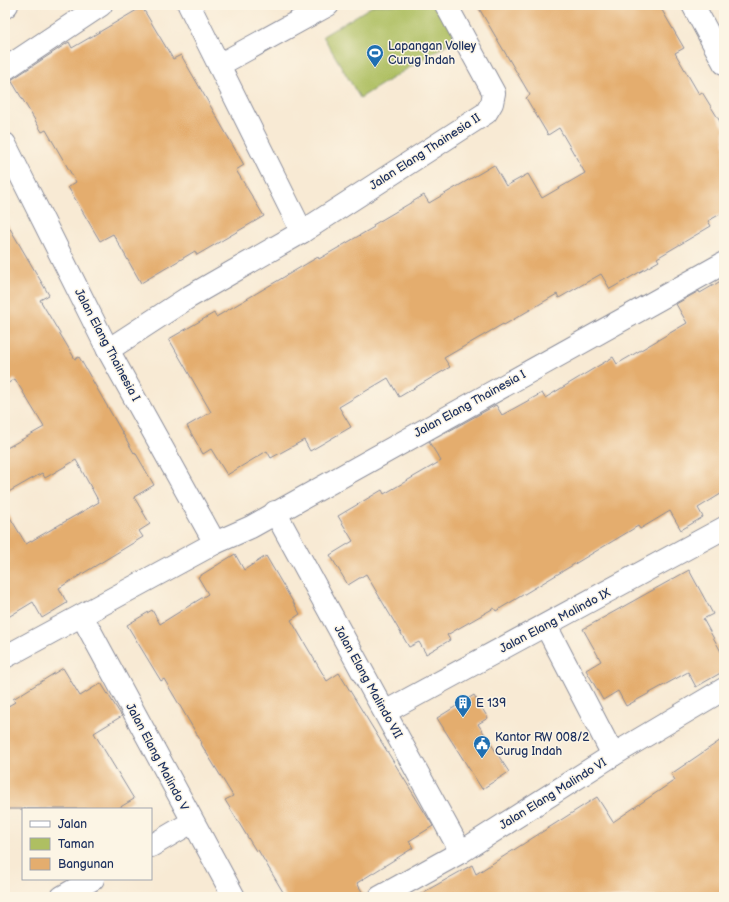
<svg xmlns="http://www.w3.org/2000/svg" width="729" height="902" font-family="'Balsamiq Sans',sans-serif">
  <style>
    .green { fill: #aebf62; stroke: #647760 }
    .building { fill: #e4ad6e }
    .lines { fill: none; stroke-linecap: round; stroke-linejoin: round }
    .street-casing { stroke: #8a8c99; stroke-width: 24 }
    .street { stroke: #fff; stroke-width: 22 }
    .labels { text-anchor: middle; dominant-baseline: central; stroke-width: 3; stroke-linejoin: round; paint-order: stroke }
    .poi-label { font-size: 12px; fill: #1b2f5e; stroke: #fcf5e5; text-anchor: start }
    .street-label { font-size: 12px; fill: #1b2f5e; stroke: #fcf5e5 }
  </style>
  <rect width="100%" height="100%" fill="#fcf5e5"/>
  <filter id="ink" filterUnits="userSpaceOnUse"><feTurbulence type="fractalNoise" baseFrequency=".025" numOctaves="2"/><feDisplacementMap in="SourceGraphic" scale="8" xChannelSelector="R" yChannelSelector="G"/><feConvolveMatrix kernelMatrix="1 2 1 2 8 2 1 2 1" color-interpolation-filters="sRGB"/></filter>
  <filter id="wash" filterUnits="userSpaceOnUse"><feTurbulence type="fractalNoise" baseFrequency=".012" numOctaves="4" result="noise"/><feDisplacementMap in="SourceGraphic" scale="16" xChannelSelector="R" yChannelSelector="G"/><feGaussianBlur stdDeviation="0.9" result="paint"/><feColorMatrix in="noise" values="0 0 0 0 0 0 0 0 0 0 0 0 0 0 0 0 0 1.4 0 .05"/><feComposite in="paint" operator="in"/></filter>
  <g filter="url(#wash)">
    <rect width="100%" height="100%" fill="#f8ead4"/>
    <polygon class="green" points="374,5 437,5 457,38 360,98 323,36"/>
    <g id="blocks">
      <g class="building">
        <polygon points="477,5 659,5 684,48 675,53 699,94 702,92 724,128 724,212 708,221 711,226 657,258 659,261 610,289 601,274 559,298 557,294 504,325 503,324 444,358 450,367 399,397 388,378 339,407 351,427 310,451 304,440 271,458 267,451 227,475 211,449 203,454 187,426 211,412 169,339 214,313 216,317 318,257 319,259 374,227 373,225 424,195 429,203 494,165 506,186 528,174 542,198 585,173 559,128 548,135 526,98 530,95"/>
        <polygon points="142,7 173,59 181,55 207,100 244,165 236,170 264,216 197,255 195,251 141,283 113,234 100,241 68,187 76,182 46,130 42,132 11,80 69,42 72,48"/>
        <polygon points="5,220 49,295 40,300 75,359 79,357 134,453 135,452 154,485 134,497 150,524 139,531 143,537 59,588 67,603 42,618 33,602 5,619 5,509 26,544 99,502 76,460 45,478 42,473 5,494 5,449 44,427 15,379 5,385"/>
        <polygon points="724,279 724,492 698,508 703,517 681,530 670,511 640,529 638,526 496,611 494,608 447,635 450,640 426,654 419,642 409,647 366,574 348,585 330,555 353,541 338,516 382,490 384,494 441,461 429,442 496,405 502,415 542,393 545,398 613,357 617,364 687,323 676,304 699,291 700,293"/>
        <polygon points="235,554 244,570 266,556 300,614 291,620 327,681 339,673 433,826 409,841 413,848 357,883 365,897 286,897 258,850 256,851 225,800 233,796 201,744 202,743 164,679 161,681 127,625 152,610 160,624 208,594 198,577"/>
        <polygon points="689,570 713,614 703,619 724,657 724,671 696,687 688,672 626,706 618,691 603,700 586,670 601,661 583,629"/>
        <polygon points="63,668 80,696 101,683 121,715 122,716 94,733 134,799 117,809 5,809 5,708 15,702 13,699"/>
        <polygon points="474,695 488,718 478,724 509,772 482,789 437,718"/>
        <polygon points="724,738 724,897 415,897 472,865 476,874 597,797 613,822 675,780 671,774"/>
      </g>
    </g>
  </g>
  <g filter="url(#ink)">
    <use href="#blocks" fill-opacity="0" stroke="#8a8c99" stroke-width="1"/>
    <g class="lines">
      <defs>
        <g id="street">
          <polyline points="189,5 302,232"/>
          <polyline points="693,5 724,63"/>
          <polyline points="5,7 7,5"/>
          <polyline points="219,65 328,5"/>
          <polyline points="5,69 101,5"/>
          <polyline points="5,144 108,350 215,543"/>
          <polyline points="108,350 189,297 302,232 486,113 492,103 494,93 446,5"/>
          <polyline points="275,512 461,852"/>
          <polyline points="82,616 234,897"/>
          <polyline points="546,626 613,755"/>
          <polyline points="5,657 215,543 251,527 724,263"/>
          <polyline points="385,712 724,528"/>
          <polyline points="151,846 192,822"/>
          <polyline points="62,897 93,879"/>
          <polyline points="380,897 461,852 613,755 724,689"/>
        </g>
      </defs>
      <use href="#street" class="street-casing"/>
      <use href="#street" class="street"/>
    </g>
  </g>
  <defs>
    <symbol id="stadium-pin" viewBox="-11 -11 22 30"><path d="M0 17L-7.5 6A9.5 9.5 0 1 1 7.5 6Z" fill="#1f6fb2" stroke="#fcf5e5"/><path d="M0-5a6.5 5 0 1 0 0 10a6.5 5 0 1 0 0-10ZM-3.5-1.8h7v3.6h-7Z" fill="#fff"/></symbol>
    <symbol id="building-pin" viewBox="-11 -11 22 30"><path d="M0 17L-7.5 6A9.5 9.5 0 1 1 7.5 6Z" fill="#1f6fb2" stroke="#fcf5e5"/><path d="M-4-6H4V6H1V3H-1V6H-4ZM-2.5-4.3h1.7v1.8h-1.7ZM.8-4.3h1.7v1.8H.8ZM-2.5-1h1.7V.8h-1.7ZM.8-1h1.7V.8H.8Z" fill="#fff"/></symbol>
    <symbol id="civic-pin" viewBox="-11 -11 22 30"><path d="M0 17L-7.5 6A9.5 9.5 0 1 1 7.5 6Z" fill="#1f6fb2" stroke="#fcf5e5"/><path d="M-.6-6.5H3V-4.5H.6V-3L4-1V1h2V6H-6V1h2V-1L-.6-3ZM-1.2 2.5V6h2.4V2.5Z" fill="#fff"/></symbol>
  </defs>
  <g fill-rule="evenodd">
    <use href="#stadium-pin" x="365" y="43" width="20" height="27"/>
    <use href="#building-pin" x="453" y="693" width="20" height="27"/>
    <use href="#civic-pin" x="472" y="734" width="20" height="27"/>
  </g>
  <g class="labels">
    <g class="poi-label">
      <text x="388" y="46">Lapangan Volley<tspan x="388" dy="14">Curug Indah</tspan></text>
      <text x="476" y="703">E 139</text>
      <text x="495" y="737">Kantor RW 008/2<tspan x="495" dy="14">Curug Indah</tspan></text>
    </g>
    <g class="street-label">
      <text transform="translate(425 152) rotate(-33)">Jalan Elang Thainesia II</text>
      <text transform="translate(107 345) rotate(62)">Jalan Elang Thainesia I</text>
      <text transform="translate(470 404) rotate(-29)">Jalan Elang Thainesia I</text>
      <text transform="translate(555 621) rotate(-28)">Jalan Elang Malindo IX</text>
      <text transform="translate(368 682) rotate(61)">Jalan Elang Malindo VII</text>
      <text transform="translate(157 757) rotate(62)">Jalan Elang Malindo V</text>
      <text transform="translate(553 794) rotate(-32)">Jalan Elang Malindo VI</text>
    </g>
  </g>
  <rect width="729" height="902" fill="none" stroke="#fcf5e5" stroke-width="20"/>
  <rect x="22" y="808" width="130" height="72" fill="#fcf5e5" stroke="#a2a6af"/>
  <rect x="30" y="821" width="20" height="6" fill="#ffffff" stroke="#a2a6af"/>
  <text x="58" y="828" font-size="12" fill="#1b2f5e">Jalan</text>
  <rect x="30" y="838" width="20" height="12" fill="#aebf62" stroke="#a2a6af"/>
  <text x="58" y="848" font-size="12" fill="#1b2f5e">Taman</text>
  <rect x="30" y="858" width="20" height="12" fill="#e4ad6e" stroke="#a2a6af"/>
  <text x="58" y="868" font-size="12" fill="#1b2f5e">Bangunan</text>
</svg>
